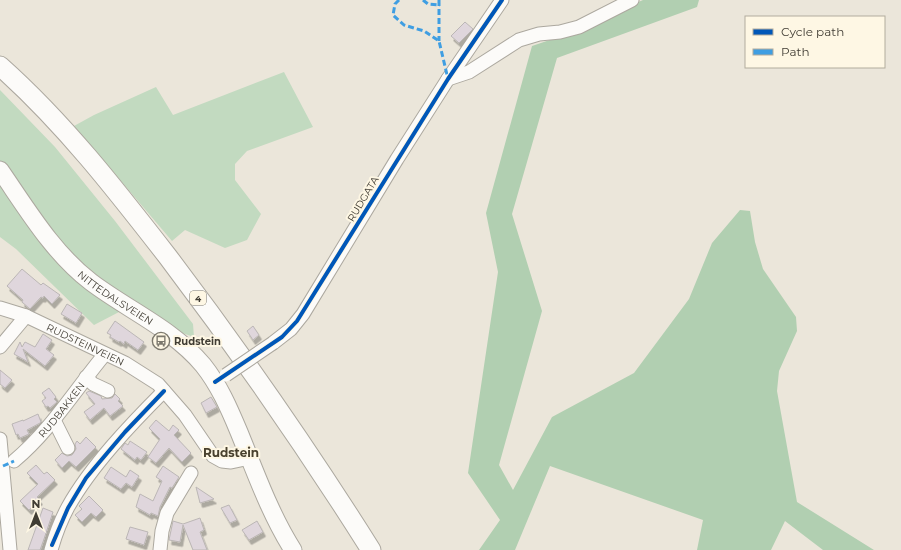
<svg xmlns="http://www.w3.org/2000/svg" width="901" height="550" font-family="Montserrat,sans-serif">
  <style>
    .green { fill: #c2dac0 }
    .forest { fill: #b1cfb1 }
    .building { fill: #dfd6dc; stroke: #bbb6b5; filter: url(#shadow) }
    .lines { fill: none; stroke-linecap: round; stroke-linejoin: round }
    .minor-casing { stroke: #aca89f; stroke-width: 15 }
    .major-casing { stroke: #aca89f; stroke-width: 19 }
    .highway-casing { stroke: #aca89f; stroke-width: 21 }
    .minor { stroke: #fcfbf9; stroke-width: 13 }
    .major { stroke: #fcfbf9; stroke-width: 17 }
    .highway { stroke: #fcfbf9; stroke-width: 19 }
    .minor-bridge-casing { stroke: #aca89f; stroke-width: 15; stroke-linecap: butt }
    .minor-bridge { stroke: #fcfbf9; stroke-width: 13 }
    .quiet { stroke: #3f9ee2; stroke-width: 3; stroke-dasharray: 6 3; stroke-linecap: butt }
    .cycleway-casing { stroke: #fef7e4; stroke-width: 6 }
    .cycleway { stroke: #0057b8; stroke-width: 4 }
    .labels { text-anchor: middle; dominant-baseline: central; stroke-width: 4; stroke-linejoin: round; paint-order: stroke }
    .shield { fill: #fef7e4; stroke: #797468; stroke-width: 1 }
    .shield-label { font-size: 9px; font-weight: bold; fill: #403c33 }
    .street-label { font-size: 10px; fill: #403c33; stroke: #fef7e4 }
    .poi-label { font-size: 10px; font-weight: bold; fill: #403c33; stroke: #fef7e4; text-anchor: start }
    .quarter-label { font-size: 12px; font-weight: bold; fill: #49412e; stroke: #fef7e4 }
  </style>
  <defs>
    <filter id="shadow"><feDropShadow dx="2.5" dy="4.5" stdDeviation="0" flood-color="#0004"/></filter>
  </defs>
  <rect width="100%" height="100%" fill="#ebe6da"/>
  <g class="green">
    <polygon points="284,72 313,127 247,151 235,164 235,180 261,214 247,240 225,248 185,230 172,241 74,126 94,115 156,87 173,115"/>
    <polygon points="0,90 55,147 115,221 193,324 194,337 119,312 94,325 16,249 0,237"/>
  </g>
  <polygon class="forest" points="643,0 699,0 697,7 557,58 512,214 542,311 499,465 513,490 552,417 634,373 689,299 712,243 740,210 750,211 755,242 763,269 796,317 797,331 779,371 777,391 797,502 874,550 823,550 785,521 771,550 697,550 703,520 550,466 515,550 479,550 500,520 468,473 498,272 486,213 532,46 597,24 622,9"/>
  <g class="building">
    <polygon points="465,22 473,29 459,43 451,36"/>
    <polygon points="22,269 41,285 43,283 60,295 52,304 44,296 43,298 41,297 30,309 22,302 23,300 7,286"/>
    <polygon points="67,304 82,313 76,323 61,314"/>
    <polygon points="115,321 144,342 138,350 125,341 124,344 120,341 119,342 110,337 111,335 107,333"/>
    <polygon points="253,326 259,335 253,340 247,331"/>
    <polygon points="43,334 52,340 46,349 54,355 45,366 23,349 28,362 14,354 20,342 22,347 25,342 35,347"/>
    <polygon points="0,370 12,380 5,388 0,384"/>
    <polygon points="49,388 56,397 54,399 57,402 50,408 48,406 46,407 42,401 46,398 42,393"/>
    <polygon points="89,391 101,396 102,399 112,398 115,394 120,399 118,401 123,406 110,416 104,408 90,420 84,412 95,404 86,393"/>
    <polygon points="211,397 217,407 206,413 201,403"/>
    <polygon points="38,414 41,422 40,423 27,430 29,434 20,438 18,434 16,435 12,424 23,420 23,421"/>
    <polygon points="156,420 169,431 173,425 179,430 174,435 191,453 182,462 169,448 156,463 148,457 160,439 149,428"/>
    <polygon points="86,437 96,447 76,467 69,461 62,468 55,460 62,453 67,456 72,455 76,449 75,444 77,441 80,444"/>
    <polygon points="130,441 147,452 141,460 137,457 135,460 121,449 125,443 128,445"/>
    <polygon points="36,465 44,474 47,472 55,480 37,497 40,500 29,510 20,501 38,484 27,473"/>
    <polygon points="163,466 179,477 172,488 170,487 160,507 158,516 151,513 150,515 136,507 140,494 153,501 162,481 156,477"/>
    <polygon points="111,467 126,477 130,470 139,476 132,487 126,483 121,489 104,478"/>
    <polygon points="196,487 214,499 200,503"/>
    <polygon points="89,496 103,510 96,517 91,513 82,522 75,515 82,509 79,506"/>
    <polygon points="229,505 237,520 230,523 221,508"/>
    <polygon points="43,508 53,512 44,539 40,550 28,550"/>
    <polygon points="200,518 204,530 200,532 207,550 193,550 183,525 180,542 169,540 173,521 183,524"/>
    <polygon points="257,521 263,532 249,540 242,530"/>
    <polygon points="130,527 148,532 144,545 126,539"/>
  </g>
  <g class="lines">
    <defs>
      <g id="minor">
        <polyline points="448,79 469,72 519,40 539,34 560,32 579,27 632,0"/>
        <path id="s1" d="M0,308L26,316L125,363L158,384L185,415L213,456L222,461L231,462L250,458"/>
        <polyline points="273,343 291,329 303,314 397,159 448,79 502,0"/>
        <polyline points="0,347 26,316"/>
        <polyline points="86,377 93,384 108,391"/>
        <polyline points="54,420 68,448"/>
        <polyline points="0,439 10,550"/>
        <path id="s2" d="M14,461C50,431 75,390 105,354"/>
        <path d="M51,550C55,536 61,520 68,507C91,466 131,424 164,391"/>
        <polyline points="160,550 162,531 167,513 191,473"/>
      </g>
      <g id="major">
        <path id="s3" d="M0,170C27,209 53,253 91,282C128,310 173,329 203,365C219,385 229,408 239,432C255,471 270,514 293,550"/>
      </g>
      <path id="highway" d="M0,66C64,123 116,190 168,257C240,352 308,450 371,550"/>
    </defs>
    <use href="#minor" class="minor-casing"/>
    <use href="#major" class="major-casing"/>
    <use href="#highway" class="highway-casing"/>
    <use href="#minor" class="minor"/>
    <use href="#major" class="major"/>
    <use href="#highway" class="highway"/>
    <defs>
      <polyline id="minor-bridge" points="226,375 273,343"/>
    </defs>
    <use href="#minor-bridge" class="minor-bridge-casing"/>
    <use href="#minor-bridge" class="minor-bridge"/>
    <g class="quiet">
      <polyline points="399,0 395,4 393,15 404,25 424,31 439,41 448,79"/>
      <polyline points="423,0 428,4 440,5"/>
      <polyline points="439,0 439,41"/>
      <polyline points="3,466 14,461"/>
    </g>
    <defs>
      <g id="cycleway">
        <polyline points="215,382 282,337 297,321 448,79 502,0"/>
        <polyline points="52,545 68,508 86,478 125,432 164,391"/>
      </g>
    </defs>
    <use href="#cycleway" class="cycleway-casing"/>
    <use href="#cycleway" class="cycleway"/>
  </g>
  <defs>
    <symbol id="bus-ring" viewBox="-11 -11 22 22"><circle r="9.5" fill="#fef7e4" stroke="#7c786d" stroke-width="1.5"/><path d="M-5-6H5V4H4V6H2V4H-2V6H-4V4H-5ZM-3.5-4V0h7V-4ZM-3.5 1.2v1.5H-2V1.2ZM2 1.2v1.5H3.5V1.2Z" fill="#7c786d"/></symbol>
  </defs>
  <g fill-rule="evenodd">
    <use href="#bus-ring" x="151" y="331" width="20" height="20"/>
  </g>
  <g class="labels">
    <rect class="shield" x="190" y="291" width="16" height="14" rx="3"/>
    <g class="shield-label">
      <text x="198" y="298">4</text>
    </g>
    <g class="street-label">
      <text transform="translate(363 199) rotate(-59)">RUDGATA</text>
      <text stroke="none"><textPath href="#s3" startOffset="174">NITTEDALSVEIEN</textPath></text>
      <text stroke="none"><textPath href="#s1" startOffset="93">RUDSTEINVEIEN</textPath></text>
      <text stroke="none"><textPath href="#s2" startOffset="70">RUDBAKKEN</textPath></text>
    </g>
    <g class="poi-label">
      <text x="174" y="341">Rudstein</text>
    </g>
    <g class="quarter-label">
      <text x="231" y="452">Rudstein</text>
    </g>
  </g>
  <rect x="745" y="16" width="140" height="52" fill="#fef7e4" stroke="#b2ac9d"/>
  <rect x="753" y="29" width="20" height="6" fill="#0057b8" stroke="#b2ac9d"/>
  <text x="781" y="36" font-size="12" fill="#403c33">Cycle path</text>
  <rect x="753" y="49" width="20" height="6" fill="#3f9ee2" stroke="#b2ac9d"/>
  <text x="781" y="56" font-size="12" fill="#403c33">Path</text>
  <g transform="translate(36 514)" stroke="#fef7e4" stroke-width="3" paint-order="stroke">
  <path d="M0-3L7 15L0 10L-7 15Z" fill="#403c33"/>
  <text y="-6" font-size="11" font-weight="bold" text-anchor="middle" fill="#403c33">N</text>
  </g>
</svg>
